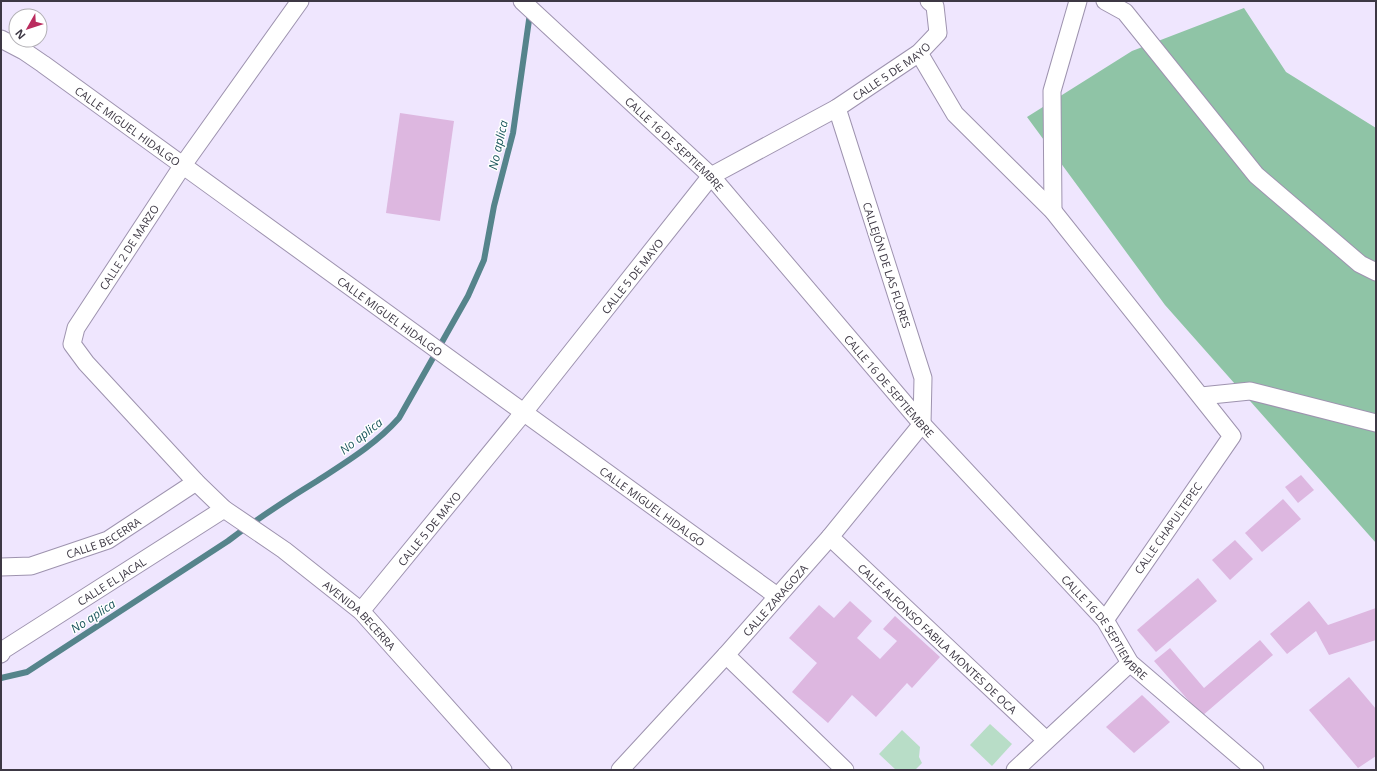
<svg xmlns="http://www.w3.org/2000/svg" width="1377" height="771" font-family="'Open Sans',sans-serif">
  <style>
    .green { fill: #b8ddc7 }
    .forest { fill: #8fc4a6 }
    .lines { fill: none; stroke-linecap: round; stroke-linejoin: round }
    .stream { stroke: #55848b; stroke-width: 6 }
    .building { fill: #ddb7e0 }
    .street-casing { stroke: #9e93af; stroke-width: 19 }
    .street { stroke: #fff; stroke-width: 17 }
    .labels { text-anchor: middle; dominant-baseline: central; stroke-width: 3; stroke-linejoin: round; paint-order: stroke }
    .street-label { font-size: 11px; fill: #3d3844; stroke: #fff }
    .water-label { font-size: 12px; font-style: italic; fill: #1c575d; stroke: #fff }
  </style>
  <rect width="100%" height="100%" fill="#efe6fe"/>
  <g class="green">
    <polygon points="990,724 1012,744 992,766 970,745"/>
    <polygon points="902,730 920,747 919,757 922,763 915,770 896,770 879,754"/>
  </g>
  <polygon class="forest" points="1244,8 1286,72 1376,128 1376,543 1165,305 1027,117 1132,51"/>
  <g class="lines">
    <path class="stream" d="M1,678L27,672L228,541C257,519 286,500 317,481C346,462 376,444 399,418L468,296L484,260L494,206L513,133L530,13"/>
  </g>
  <g class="building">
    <polygon points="400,113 454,121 440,221 386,213"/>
    <polygon points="1301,475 1314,490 1298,503 1285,487"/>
    <polygon points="1283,499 1301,519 1262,552 1245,533"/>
    <polygon points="1235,540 1253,559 1230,580 1212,560"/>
    <polygon points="1198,578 1217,601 1156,652 1137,630"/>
    <polygon points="850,601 872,621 857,638 880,659 897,641 883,629 895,616 940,657 912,688 907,683 876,717 852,695 828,723 792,692 817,663 789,638 819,605 834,618"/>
    <polygon points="1309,601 1328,625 1376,608 1376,640 1329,655 1316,631 1287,654 1270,634"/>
    <polygon points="1260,640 1273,655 1202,716 1154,661 1170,648 1204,688"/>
    <polygon points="1349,677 1376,709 1376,756 1358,768 1309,710"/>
    <polygon points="1142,695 1170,722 1134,753 1106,727"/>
  </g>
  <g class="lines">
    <defs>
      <g id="street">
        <path id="s1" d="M300,1L183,165L76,328L72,344L86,363L196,482L224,509L284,550L361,611L503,770"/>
        <path id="s2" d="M522,1L711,176L922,424L1105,620L1130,663L1255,770"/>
        <polyline points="1105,1 1125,12 1256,175 1360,264 1376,272"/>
        <path id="s3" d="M1,39L24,51L43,64L777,596"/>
        <polyline points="919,53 955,114 1053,211 1232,436 1105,620"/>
        <polyline points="1053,211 1052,91 1078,1"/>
        <polyline points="1201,396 1250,391 1376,423"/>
        <path id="s4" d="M830,537L1046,740"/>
        <path id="s5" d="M1,567L31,566L108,540L196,482"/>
        <path id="s6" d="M361,611L524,412L711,176L837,108L919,53L938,33L935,6L929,1"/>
        <path id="s7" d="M1,654L3,650L224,509"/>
        <polyline points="726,655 845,770"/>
        <path id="s8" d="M620,770L726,655L830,537L922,424L923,378L837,108"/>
        <polyline points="1015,770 1130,663"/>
      </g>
    </defs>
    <use href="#street" class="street-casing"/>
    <use href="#street" class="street"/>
  </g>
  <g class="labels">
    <g class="street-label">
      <text stroke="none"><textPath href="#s6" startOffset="767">CALLE 5 DE MAYO</textPath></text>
      <text stroke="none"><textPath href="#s3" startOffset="154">CALLE MIGUEL HIDALGO</textPath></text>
      <text stroke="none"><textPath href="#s2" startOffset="209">CALLE 16 DE SEPTIEMBRE</textPath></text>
      <text transform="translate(129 247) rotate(-57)">CALLE 2 DE MARZO</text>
      <text transform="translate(887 265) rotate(72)">CALLEJÓN DE LAS FLORES</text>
      <text stroke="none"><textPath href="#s6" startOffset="431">CALLE 5 DE MAYO</textPath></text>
      <text stroke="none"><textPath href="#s3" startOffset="478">CALLE MIGUEL HIDALGO</textPath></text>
      <text stroke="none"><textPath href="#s2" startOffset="533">CALLE 16 DE SEPTIEMBRE</textPath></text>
      <text stroke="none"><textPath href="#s3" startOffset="802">CALLE MIGUEL HIDALGO</textPath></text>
      <text stroke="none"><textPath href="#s6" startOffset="107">CALLE 5 DE MAYO</textPath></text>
      <text transform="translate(1168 528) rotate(-55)">CALLE CHAPULTEPEC</text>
      <text stroke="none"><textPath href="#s5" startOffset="108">CALLE BECERRA</textPath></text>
      <text stroke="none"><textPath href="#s7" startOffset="133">CALLE EL JACAL</textPath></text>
      <text stroke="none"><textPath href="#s8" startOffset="230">CALLE ZARAGOZA</textPath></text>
      <text stroke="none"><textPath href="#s1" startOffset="810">AVENIDA BECERRA</textPath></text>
      <text stroke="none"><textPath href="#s2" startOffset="857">CALLE 16 DE SEPTIEMBRE</textPath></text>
      <text stroke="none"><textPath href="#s4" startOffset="148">CALLE ALFONSO FABILA MONTES DE OCA</textPath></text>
    </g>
    <g class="water-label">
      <text transform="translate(498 145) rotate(-77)">No aplica</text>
      <text transform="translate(361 436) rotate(-38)">No aplica</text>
      <text transform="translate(93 616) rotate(-33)">No aplica</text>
    </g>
  </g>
  <rect width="1377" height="771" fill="none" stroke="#3d3844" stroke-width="4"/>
  <g transform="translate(28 28) rotate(231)"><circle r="19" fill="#ffffff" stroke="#b1afb4"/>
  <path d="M0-3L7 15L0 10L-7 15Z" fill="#ba2c5e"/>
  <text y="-6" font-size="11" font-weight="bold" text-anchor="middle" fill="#3d3844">N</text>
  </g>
</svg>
